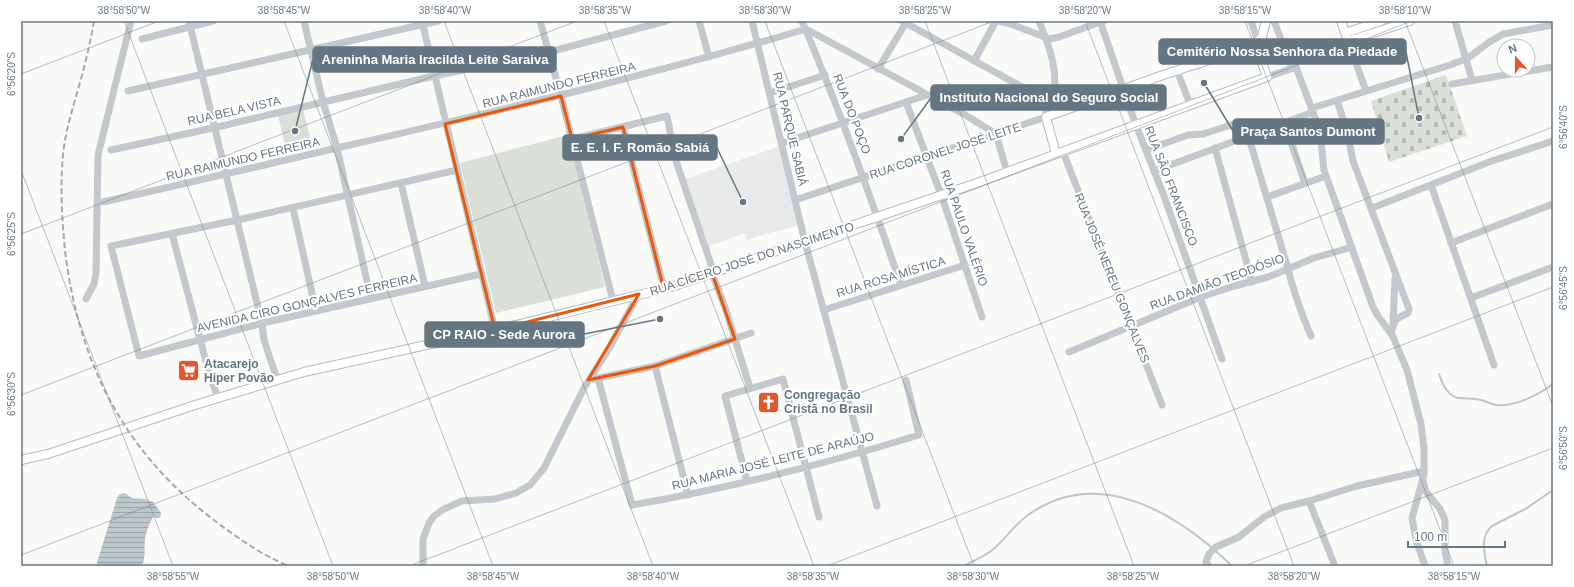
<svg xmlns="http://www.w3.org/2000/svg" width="1574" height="587" font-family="Arial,sans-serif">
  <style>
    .built { fill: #e8e9e9 }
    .green { fill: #dadfd7 }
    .cemetery { fill: url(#cemetery-stones) }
    .water { fill: url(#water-rules) }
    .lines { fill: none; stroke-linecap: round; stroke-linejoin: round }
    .stream { stroke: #bbc7cb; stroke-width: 2 }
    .major-casing { stroke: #b5babe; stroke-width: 10 }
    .minor { stroke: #c3c8cc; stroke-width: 7 }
    .major { stroke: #fff; stroke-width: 8 }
    .rail { stroke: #a2aab0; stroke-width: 2; stroke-dasharray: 6 3; stroke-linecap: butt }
    .marked { fill: none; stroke: #e8590c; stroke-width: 3; stroke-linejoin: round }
    .ticks { fill: none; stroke: #657683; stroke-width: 1; stroke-opacity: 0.45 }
    .labels { text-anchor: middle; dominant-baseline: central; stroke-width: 4; stroke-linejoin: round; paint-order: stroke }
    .street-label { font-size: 12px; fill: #657683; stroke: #fff }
    .poi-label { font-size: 12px; font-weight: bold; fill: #657683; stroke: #fff; text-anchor: start }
    .leader { fill: none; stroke: #657683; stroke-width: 1.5 }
    .callout-dot { fill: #657683; stroke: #fff; stroke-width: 1.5 }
    .callout { fill: #657683; stroke: #657683; stroke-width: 1.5 }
    .callout-label { font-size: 13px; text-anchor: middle; font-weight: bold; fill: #fff }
    .neatline { fill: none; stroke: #657683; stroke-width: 1.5 }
    .ticks-label { font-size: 10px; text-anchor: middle; fill: #657683 }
  </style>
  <defs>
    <pattern id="cemetery-stones" width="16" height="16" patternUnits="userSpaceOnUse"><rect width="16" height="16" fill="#dadfd7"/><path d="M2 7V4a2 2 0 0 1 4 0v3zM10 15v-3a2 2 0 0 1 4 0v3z" fill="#b4b9b4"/></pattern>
    <pattern id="water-rules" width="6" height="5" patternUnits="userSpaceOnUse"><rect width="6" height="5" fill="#bbc7cb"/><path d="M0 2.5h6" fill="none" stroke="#9ca6aa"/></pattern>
  </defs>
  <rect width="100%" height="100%" fill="#fafaf8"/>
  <polygon class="built" points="778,147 798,226 769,233 747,240 745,233 709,246 685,179"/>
  <g class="green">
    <polygon points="303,109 312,146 287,152 278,116"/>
    <polygon points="568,135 605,287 496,313 460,163"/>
  </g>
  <polygon class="cemetery" points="1446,75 1467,136 1389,162 1371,101"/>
  <path class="water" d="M125,493L132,498L146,499L153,502L161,513V515L159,518L153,517C149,524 146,531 145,539C144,548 146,557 142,566H96L117,498L120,494Z"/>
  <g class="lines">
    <g class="stream">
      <path d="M1439,374C1442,383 1448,397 1459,398C1467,399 1474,398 1481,400C1486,401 1490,404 1496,405C1515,407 1538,395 1553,384"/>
      <path d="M964,566C973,561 983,557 991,551C1004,541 1014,525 1028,515C1099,464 1178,514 1232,566"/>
      <path d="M1487,566C1484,552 1480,536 1492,526L1527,508L1553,490"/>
    </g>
    <defs>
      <g id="major">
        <polyline points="1341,21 1348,41 1410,21"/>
        <polyline points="1345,33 1381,21"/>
        <polyline points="1056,154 1046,117 1163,75 1253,46 1262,37 1266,21"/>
        <polyline points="21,460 48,454 195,405 304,372 508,327 671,287 977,183 1267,77 1258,51 1258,42"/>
      </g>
    </defs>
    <use href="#major" class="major-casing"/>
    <g class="minor">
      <polyline points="189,21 262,324 264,340 277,379"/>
      <polyline points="304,21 323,102 337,148 371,299"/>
      <polyline points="422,21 495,330"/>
      <polyline points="540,21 561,96 613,301"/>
      <polyline points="699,21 709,57"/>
      <polyline points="752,21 805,242 877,506"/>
      <path d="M802,21C839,108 870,196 901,285"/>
      <polyline points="902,21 1046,100 1061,105 1074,105"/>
      <polyline points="999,21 1011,24 1050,39 1059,37 1103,21"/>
      <path d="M1039,21C1050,48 1060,74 1052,103"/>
      <polyline points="1100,21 1134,120 1164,196 1222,359"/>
      <polyline points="1251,21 1258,42"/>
      <polyline points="1274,21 1292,68"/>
      <polyline points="1455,21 1472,80"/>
      <polyline points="142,39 213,21"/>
      <polyline points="1348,41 1366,91"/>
      <polyline points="974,61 996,21"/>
      <polyline points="878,69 907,21"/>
      <polyline points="1177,71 1190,104"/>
      <polyline points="1267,77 1296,67 1320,131 1324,170 1373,307 1378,316 1392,335"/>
      <polyline points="1452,84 1553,67"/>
      <polyline points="128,91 438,21"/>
      <polyline points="770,93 825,75"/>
      <polyline points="1337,100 1348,135 1353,161 1409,309 1408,313 1396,319 1391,332 1407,370 1421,424 1424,449 1424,475 1412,518 1416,540 1425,566"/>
      <polyline points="906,102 943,200 982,317"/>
      <polyline points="1312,108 1450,65 1468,58 1488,43 1503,34 1553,25"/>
      <polyline points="1284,122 1305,183"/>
      <polyline points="623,127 664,289"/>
      <path d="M1248,135L1287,265C1293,290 1301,313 1311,336"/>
      <polyline points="572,139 667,116 676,161 714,273"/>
      <polyline points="782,143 927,95"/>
      <polyline points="1215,148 1252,282"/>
      <polyline points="111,150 213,128 434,76 549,52 666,21"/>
      <polyline points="1146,150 1188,135 1203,134 1240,122 1246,137"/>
      <polyline points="1063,152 1162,405"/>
      <polyline points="457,170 242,219 111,246 139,356 267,322 481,274"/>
      <polyline points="1154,171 1313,112"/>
      <polyline points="401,183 425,286"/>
      <polyline points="1431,185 1494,365"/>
      <polyline points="1267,197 1326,176"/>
      <polyline points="795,200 1046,117 1046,100"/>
      <path d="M103,202C181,185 259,166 337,148C494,112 651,75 806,29L967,116L996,134L1007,172"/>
      <polyline points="293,208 316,311"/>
      <polyline points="1372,208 1489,162 1553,141"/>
      <polyline points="172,234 208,369 218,398"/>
      <polyline points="1451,243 1553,204"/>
      <polyline points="712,273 726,310 750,388"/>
      <polyline points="1471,298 1553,267"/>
      <polyline points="86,299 94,284 96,274 98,155 131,21"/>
      <polyline points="824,310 965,265"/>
      <polyline points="1393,324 1395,278"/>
      <polyline points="1069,352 1201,297 1231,287 1268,277 1314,258 1352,247"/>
      <polyline points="655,366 688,495"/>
      <path d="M598,378L632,505C729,488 825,464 919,435L906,380"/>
      <polyline points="594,379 655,366 751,333"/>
      <polyline points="747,481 725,396 783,379 819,517"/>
      <polyline points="1423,481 1426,492 1440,509 1445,520 1445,551 1448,566"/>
      <polyline points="1309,501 1335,566"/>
      <polyline points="423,566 423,539 429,523 434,516 444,509 462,501 495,499 516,493 530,485 544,468 584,388 610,347 638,295"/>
      <polyline points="1209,566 1206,562 1209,554 1216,547 1239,537 1264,517 1281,508 1309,501 1357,486 1424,471"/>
    </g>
    <use href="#major" class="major"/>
    <path class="rail" d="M94,21C90,45 84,69 77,93C71,114 65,134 63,155C60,188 62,219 65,251C79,364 124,452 215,521C238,538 263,556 289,566"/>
  </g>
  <path class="marked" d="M561,96L572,139L623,127L664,290L712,273L735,339L655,366L588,380L639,294L495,330L445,124Z"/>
  <path class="ticks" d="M124,21L333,566M284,21L493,566M444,21L653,566M604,21L814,566M765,21L974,566M925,21L1134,566M1085,21L1294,566M1245,21L1454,566M1405,21L1553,406M21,74L159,21M21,170L173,566M21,234L577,21M21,395L994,21M21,555L1412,21M409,566L1553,127M827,566L1553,287M1244,566L1553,448"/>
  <defs>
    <symbol id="supermarket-square" viewBox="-11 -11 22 22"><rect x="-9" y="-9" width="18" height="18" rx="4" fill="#e4572e" stroke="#fff"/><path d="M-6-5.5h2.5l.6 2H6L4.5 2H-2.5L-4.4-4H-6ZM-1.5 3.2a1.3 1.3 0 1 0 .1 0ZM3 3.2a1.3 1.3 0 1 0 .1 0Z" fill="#fff"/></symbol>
    <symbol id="church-square" viewBox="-11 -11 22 22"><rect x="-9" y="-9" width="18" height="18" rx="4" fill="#e4572e" stroke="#fff"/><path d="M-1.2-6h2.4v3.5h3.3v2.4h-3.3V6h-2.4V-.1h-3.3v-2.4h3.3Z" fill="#fff"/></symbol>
  </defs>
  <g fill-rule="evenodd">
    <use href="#supermarket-square" x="176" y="358" width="25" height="25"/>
    <use href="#church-square" x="756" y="390" width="25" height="25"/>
  </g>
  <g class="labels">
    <g class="street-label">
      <text transform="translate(559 85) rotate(-14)">RUA RAIMUNDO FERREIRA</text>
      <text transform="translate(234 111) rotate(-13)">RUA BELA VISTA</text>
      <text transform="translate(852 114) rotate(69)">RUA DO POÇO</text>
      <text transform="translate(790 129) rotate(77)">RUA PARQUE SABIÁ</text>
      <text transform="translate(945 151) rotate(-18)">RUA CORONEL JOSÉ LEITE</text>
      <text transform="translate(243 159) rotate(-13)">RUA RAIMUNDO FERREIRA</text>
      <text transform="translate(1171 186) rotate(69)">RUA SÃO FRANCISCO</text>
      <text transform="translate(964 228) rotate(71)">RUA PAULO VALÉRIO</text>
      <text transform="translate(752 259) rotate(-18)">RUA CÍCERO JOSÉ DO NASCIMENTO</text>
      <text transform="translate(891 277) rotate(-17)">RUA ROSA MÍSTICA</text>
      <text transform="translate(1112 278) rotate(68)">RUA JOSÉ NEREU GONÇALVES</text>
      <text transform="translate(1217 282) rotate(-20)">RUA DAMIÃO TEODÓSIO</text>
      <text transform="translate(307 303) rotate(-13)">AVENIDA CIRO GONÇALVES FERREIRA</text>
      <text transform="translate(773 461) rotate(-14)">RUA MARIA JOSÉ LEITE DE ARAÚJO</text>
    </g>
    <g class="poi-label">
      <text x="204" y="364">Atacarejo<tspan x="204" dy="14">Hiper Povão</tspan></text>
      <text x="784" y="395">Congregação<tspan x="784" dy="14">Cristã no Brasil</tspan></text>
    </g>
  </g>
  <path class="leader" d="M1419 118L1406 52M295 131L313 59M901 139L931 98M1204 83L1233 131M743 202L717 148M660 319L584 334"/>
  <g class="callout-dot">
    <circle cx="1419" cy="118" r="4"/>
    <circle cx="295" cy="131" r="4"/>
    <circle cx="901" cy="139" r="4"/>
    <circle cx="1204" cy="83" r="4"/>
    <circle cx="743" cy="202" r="4"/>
    <circle cx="660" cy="319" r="4"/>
  </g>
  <g class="callout">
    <rect x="1159" y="39" width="247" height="25" rx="4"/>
    <rect x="313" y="47" width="243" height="25" rx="4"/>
    <rect x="931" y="85" width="235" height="25" rx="4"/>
    <rect x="1233" y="119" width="151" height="25" rx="4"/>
    <rect x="563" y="135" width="154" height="25" rx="4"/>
    <rect x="425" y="322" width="159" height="25" rx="4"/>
  </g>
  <g class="callout-label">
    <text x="1282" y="56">Cemitério Nossa Senhora da Piedade</text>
    <text x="435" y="64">Areninha Maria Iracilda Leite Saraiva</text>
    <text x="1049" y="102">Instituto Nacional do Seguro Social</text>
    <text x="1308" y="136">Praça Santos Dumont</text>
    <text x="640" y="152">E. E. I. F. Romão Sabiá</text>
    <text x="504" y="339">CP RAIO - Sede Aurora</text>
  </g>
  <rect width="1574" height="587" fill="none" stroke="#ffffff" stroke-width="44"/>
  <g transform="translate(1516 58) rotate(339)"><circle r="19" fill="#ffffff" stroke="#c1c8cd"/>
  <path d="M0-3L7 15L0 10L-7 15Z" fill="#e4572e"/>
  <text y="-6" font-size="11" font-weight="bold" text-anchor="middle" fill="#657683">N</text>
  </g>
  <path d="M1408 541v6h97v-6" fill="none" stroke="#657683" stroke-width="2"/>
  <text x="1414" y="541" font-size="12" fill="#657683" stroke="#ffffff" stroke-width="3" paint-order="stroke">100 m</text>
  <rect x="22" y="22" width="1530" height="543" class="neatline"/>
  <g class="ticks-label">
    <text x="124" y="14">38°58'50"W</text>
    <text x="284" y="14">38°58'45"W</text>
    <text x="445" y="14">38°58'40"W</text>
    <text x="605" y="14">38°58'35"W</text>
    <text x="765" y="14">38°58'30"W</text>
    <text x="925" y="14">38°58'25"W</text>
    <text x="1085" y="14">38°58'20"W</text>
    <text x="1245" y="14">38°58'15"W</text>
    <text x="1405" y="14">38°58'10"W</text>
    <text transform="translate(11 74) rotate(-90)" y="4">6°56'20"S</text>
    <text transform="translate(1563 127) rotate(-90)" y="4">6°56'40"S</text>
    <text transform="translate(11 234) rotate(-90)" y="4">6°56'25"S</text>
    <text transform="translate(1563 288) rotate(-90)" y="4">6°56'45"S</text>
    <text transform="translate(11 394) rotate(-90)" y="4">6°56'30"S</text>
    <text transform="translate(1563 448) rotate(-90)" y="4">6°56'50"S</text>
    <text x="173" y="580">38°58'55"W</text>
    <text x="333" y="580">38°58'50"W</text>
    <text x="493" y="580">38°58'45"W</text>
    <text x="653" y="580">38°58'40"W</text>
    <text x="813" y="580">38°58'35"W</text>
    <text x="973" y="580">38°58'30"W</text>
    <text x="1133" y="580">38°58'25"W</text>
    <text x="1294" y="580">38°58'20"W</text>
    <text x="1454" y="580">38°58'15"W</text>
  </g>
</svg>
